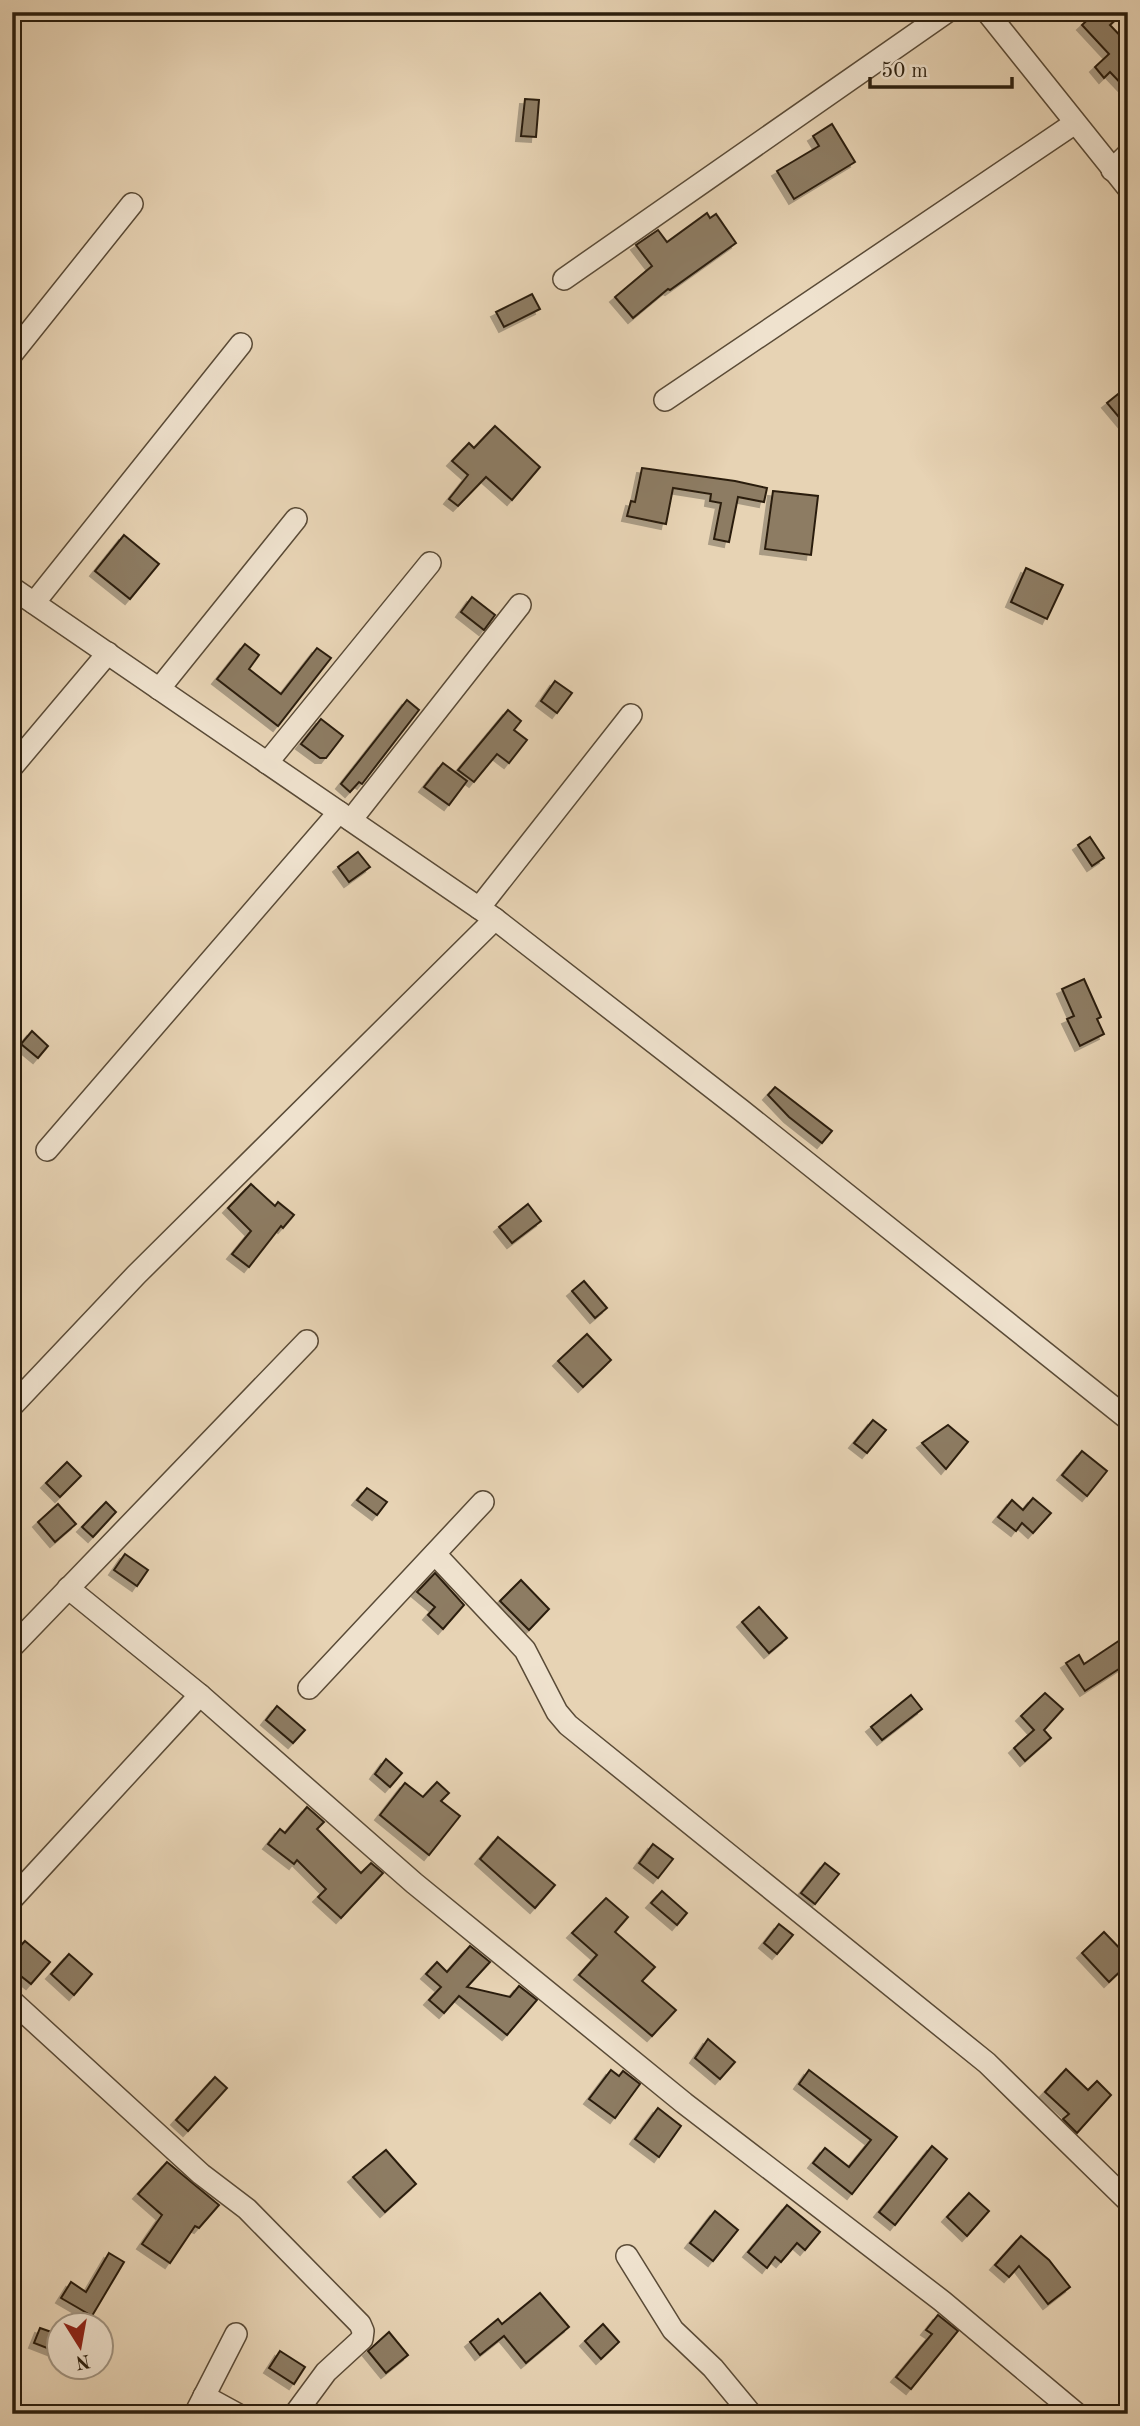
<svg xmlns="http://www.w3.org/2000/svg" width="1140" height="2426" font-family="'Old Standard TT',serif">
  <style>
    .building { fill: #8d7c64; stroke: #2b1e0d; stroke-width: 2; filter: url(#shadow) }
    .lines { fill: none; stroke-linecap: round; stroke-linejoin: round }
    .minor-casing { stroke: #5a4b37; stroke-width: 24 }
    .minor { stroke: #efe2ce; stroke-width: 21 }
  </style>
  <defs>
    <filter id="shadow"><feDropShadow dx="-5" dy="5" stdDeviation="0" flood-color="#0004"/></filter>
  </defs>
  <rect width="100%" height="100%" fill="#e7d3b4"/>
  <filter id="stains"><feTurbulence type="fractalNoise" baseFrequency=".00286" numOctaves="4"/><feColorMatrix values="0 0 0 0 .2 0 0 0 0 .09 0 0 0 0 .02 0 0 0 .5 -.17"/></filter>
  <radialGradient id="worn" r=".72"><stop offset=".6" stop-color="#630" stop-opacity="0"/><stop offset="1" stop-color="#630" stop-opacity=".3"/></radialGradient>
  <g class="building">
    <polygon points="1096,12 1124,12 1110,25 1128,44 1128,91 1110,72 1104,78 1095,67 1109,54 1082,25"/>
    <polygon points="525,99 539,100 536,137 521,136"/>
    <polygon points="832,124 855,162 794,199 777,171 819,146 813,136"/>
    <polygon points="707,213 710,218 716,214 736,243 670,290 668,289 633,318 615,297 652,266 636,245 658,230 667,242"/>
    <polygon points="532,294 540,309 504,327 496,312"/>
    <polygon points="1128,386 1128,428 1107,403"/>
    <polygon points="495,426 540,467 512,500 486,477 458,506 449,499 468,475 452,461 469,443 474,448"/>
    <polygon points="642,468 735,481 767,488 764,502 738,497 729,542 714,539 721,503 710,501 711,494 673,488 666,524 627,516 631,501 635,502"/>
    <polygon points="773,491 818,496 811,555 765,549"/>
    <polygon points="124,535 159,564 130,599 95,571"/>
    <polygon points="1026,568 1063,585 1047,619 1011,602"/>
    <polygon points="472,597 495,615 484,630 461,612"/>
    <polygon points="245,644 259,655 249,669 281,694 317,648 331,658 278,726 217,679"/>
    <polygon points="555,681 572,693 557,713 541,701"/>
    <polygon points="407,700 419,710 362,784 359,782 350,792 341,784"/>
    <polygon points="508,710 521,721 514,730 527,740 509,763 497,754 474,782 458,770"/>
    <polygon points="321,719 343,736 326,758 320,758 301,744"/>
    <polygon points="443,763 467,781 449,805 424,787"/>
    <polygon points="1090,837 1104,858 1092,866 1078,845"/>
    <polygon points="358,852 370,867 349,882 338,867"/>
    <polygon points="1084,979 1101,1017 1097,1019 1104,1034 1080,1046 1067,1019 1074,1016 1062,989"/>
    <polygon points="32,1031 48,1046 38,1058 21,1044"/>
    <polygon points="775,1087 832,1131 822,1143 789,1117 768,1095"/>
    <polygon points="251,1184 275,1206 278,1202 294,1215 283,1228 281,1226 249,1267 232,1254 251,1231 228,1208"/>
    <polygon points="528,1204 541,1221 512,1243 499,1227"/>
    <polygon points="584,1281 607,1308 595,1318 572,1291"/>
    <polygon points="587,1334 611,1360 583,1387 558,1361"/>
    <polygon points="873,1420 886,1430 867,1453 854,1443"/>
    <polygon points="948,1425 968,1442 946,1469 922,1443"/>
    <polygon points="1082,1451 1107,1471 1087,1496 1062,1475"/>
    <polygon points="67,1462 81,1476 60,1497 46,1483"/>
    <polygon points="367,1488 387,1502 377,1515 357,1500"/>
    <polygon points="1033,1498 1051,1513 1033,1533 1022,1523 1016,1531 998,1517 1012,1500 1023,1510"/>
    <polygon points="106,1502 116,1512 93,1537 82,1527"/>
    <polygon points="58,1504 76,1524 55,1542 38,1522"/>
    <polygon points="125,1554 148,1570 137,1586 114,1570"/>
    <polygon points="435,1573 464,1605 443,1629 428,1615 435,1607 417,1592"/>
    <polygon points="521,1580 549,1609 529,1630 500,1601"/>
    <polygon points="759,1607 787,1638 769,1653 742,1622"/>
    <polygon points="1120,1640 1128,1651 1128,1663 1085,1691 1066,1663 1079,1655 1084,1664"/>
    <polygon points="1045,1693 1063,1709 1044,1730 1051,1738 1025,1761 1014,1748 1034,1730 1021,1716"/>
    <polygon points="911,1695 922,1709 882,1740 871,1727"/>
    <polygon points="277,1706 305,1730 293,1743 266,1720"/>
    <polygon points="386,1759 402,1773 390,1787 375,1774"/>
    <polygon points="437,1782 449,1793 441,1801 460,1816 429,1855 380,1815 405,1783 423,1797"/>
    <polygon points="307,1807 324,1822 317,1829 361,1873 371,1863 383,1873 341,1918 318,1897 326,1889 297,1860 294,1864 268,1844 280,1829 285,1833"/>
    <polygon points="498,1837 555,1885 535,1908 480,1859"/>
    <polygon points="653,1844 673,1859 658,1878 639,1863"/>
    <polygon points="825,1863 839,1874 815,1904 801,1893"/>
    <polygon points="662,1891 687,1913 677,1925 651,1903"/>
    <polygon points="606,1898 628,1917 615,1932 655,1967 642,1981 676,2010 652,2036 579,1975 597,1955 572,1933"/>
    <polygon points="779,1924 793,1935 777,1954 764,1943"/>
    <polygon points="1104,1932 1128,1957 1128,1964 1109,1982 1082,1953"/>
    <polygon points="25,1941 50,1962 31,1984 12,1969 12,1955"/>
    <polygon points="470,1946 490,1962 467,1987 510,1997 519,1986 537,2000 507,2035 459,1996 444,2013 429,2000 441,1987 426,1974 437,1962 447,1972"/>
    <polygon points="69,1954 92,1974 74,1995 51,1974"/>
    <polygon points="708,2039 735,2062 720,2079 695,2058"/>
    <polygon points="1066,2069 1088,2090 1097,2081 1111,2095 1077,2133 1063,2119 1069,2114 1045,2092"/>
    <polygon points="611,2070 619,2076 623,2071 640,2084 615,2118 589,2099"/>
    <polygon points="809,2070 897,2137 852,2194 813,2163 825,2148 849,2167 871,2140 799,2084"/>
    <polygon points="215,2077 227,2088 188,2131 176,2120"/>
    <polygon points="658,2108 681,2126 659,2157 635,2139"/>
    <polygon points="932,2146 947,2159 895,2225 879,2212"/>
    <polygon points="386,2150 416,2184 385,2212 353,2177"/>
    <polygon points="167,2162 219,2205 199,2228 195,2226 170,2263 142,2244 162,2215 138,2194"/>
    <polygon points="969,2193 989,2211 967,2236 947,2217"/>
    <polygon points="787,2205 820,2232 805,2250 797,2243 781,2262 775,2257 767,2268 748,2252"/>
    <polygon points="715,2211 738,2230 713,2261 690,2243"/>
    <polygon points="1021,2236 1049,2260 1070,2287 1048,2304 1019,2266 1009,2277 995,2265"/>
    <polygon points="109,2253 124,2262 92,2316 61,2298 71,2282 86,2292"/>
    <polygon points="540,2293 569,2327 526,2363 504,2336 480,2355 470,2342 498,2319 502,2324"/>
    <polygon points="938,2315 958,2331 911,2389 896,2377 932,2334 926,2330"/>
    <polygon points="603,2324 619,2342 601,2359 585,2341"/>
    <polygon points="40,2328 60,2335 60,2353 34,2343"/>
    <polygon points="389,2332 408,2355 386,2373 368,2351"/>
    <polygon points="280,2351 305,2367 294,2384 269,2368"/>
  </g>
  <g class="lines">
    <defs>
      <g id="minor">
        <polyline points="987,12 1128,188"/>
        <polyline points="1112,170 1128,154"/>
        <polyline points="564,279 947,12"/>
        <polyline points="12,354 132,204"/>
        <polyline points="665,400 1075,123"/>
        <polyline points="12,588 495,919 741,1110 1128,1419"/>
        <polyline points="34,603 241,344"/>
        <polyline points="159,689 296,519"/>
        <polyline points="267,763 430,563"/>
        <polyline points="12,767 108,653"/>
        <polyline points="351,820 520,605"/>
        <polyline points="479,908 631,715"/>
        <polyline points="47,1150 339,812"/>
        <polyline points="12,1406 136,1275 495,919"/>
        <polyline points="435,1554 525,1650 557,1712 568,1725 987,2063 1128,2201"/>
        <polyline points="68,1588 200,1695 414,1883 684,2103 942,2301 1077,2414"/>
        <polyline points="12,1647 307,1341"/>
        <polyline points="309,1688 483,1502"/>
        <polyline points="12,1899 200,1695"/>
        <polyline points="12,2001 201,2174 247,2209 360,2324 363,2331 362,2339 326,2372 295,2414"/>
        <polyline points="627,2256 673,2330 713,2368 751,2414"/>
        <polyline points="204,2396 237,2414"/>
        <polyline points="195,2414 236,2334"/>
      </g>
    </defs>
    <use href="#minor" class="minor-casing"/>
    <use href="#minor" class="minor"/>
  </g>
  <rect width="1140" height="2426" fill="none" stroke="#e7d3b4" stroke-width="42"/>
  <rect x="14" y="14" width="1112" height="2398" fill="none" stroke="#2b1e0d" stroke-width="3.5"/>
  <rect x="21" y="21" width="1098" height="2384" fill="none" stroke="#2b1e0d" stroke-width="2"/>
  <g transform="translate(80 2346) rotate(169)"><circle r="33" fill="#efe2ce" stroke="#a19481" stroke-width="2"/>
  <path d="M0-5L12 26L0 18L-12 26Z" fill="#8f2418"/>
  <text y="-10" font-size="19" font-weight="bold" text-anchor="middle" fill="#2b1e0d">N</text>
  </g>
  <path d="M870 77v10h142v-10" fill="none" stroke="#2b1e0d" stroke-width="3.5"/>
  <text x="881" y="77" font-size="21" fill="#2b1e0d" stroke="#efe2ce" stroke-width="5" paint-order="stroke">50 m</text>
  <rect width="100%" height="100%" filter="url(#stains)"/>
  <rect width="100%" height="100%" fill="url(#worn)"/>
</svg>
